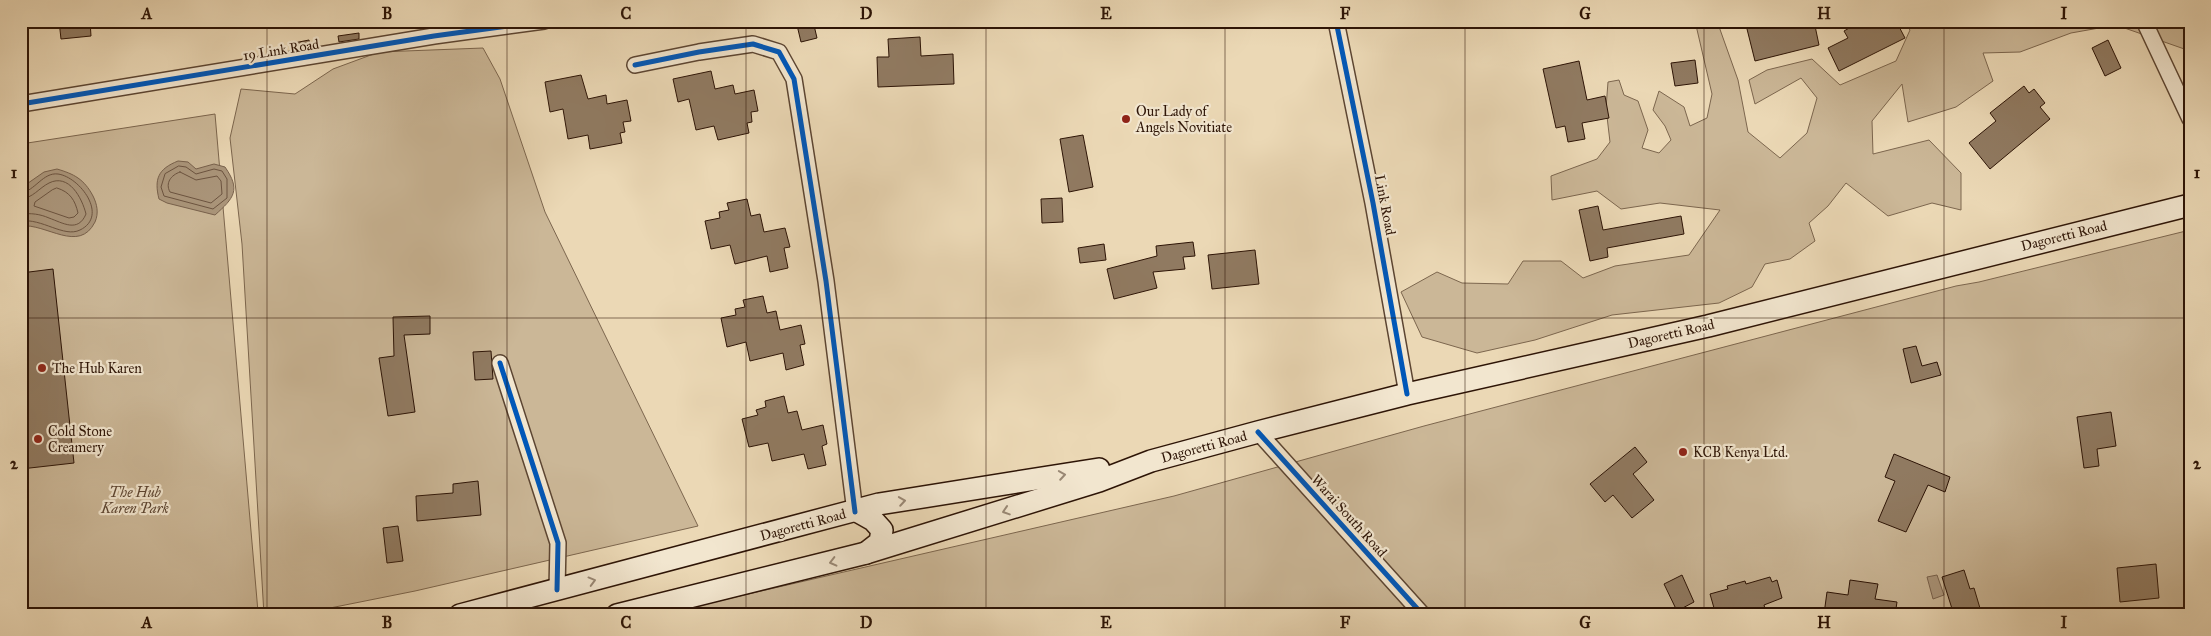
<svg xmlns="http://www.w3.org/2000/svg" width="2211" height="636" font-family="'IM FELL Great Primer',serif">
  <style>
    .green { fill: #cbb797; stroke: #7c664e }
    .water { fill: #aa957a; stroke: #78614c }
    .lines { fill: none; stroke-linecap: round; stroke-linejoin: round }
    .shore { stroke: #6c5440; stroke-width: 1 }
    .building { fill: #907a61; stroke: #2d1406 }
    .street-casing { stroke: #5c4532; stroke-width: 18 }
    .secondary-casing { stroke: #2d1406; stroke-width: 24 }
    .street { stroke: #f2e6cf; stroke-width: 15 }
    .secondary { stroke: #f2e6cf; stroke-width: 21 }
    .cycleway-casing { stroke: #f2e6cf; stroke-width: 8 }
    .cycleway { stroke: #0057b8; stroke-width: 5 }
    .oneway { stroke: #998875 }
    .grid { fill: none; stroke: #2d1406; stroke-width: 1; stroke-opacity: 0.55 }
    .poi-dot { fill: #8f2418; stroke: #f2e6cf; stroke-width: 2 }
    .labels { text-anchor: middle; dominant-baseline: central; stroke-width: 4.5; stroke-linejoin: round; paint-order: stroke }
    .street-label { font-size: 14px; fill: #2d1406; stroke: #f2e6cf }
    .poi-label { font-size: 14px; fill: #2d1406; stroke: #f2e6cf; text-anchor: start }
    .park-label { font-size: 14px; font-style: italic; fill: #5c4532; stroke: #f2e6cf }
    .neatline { fill: none; stroke: #2d1406; stroke-width: 2 }
    .grid-label { font-size: 16px; text-anchor: middle; font-weight: bold; fill: #2d1406 }
  </style>
  <rect width="100%" height="100%" fill="#ebd8b5"/>
  <filter id="stains"><feTurbulence type="fractalNoise" baseFrequency=".004" numOctaves="4"/><feColorMatrix values="0 0 0 0 .2 0 0 0 0 .09 0 0 0 0 .02 0 0 0 .5 -.17"/></filter>
  <radialGradient id="worn" r=".72"><stop offset=".6" stop-color="#630" stop-opacity="0"/><stop offset="1" stop-color="#630" stop-opacity=".3"/></radialGradient>
  <g class="green">
    <polygon points="1695,21 1717,21 1738,80 1748,132 1780,158 1807,133 1817,98 1801,78 1755,104 1749,80 1767,70 1812,59 1840,85 1896,61 1910,30 1903,21 2190,21 2190,51 2116,25 2071,33 2020,52 1983,53 1993,81 1956,107 1908,122 1902,84 1872,121 1873,154 1929,140 1961,173 1961,210 1932,203 1888,216 1846,183 1828,206 1809,223 1815,241 1790,259 1765,264 1752,287 1719,303 1612,315 1535,340 1477,353 1422,337 1401,292 1437,272 1462,283 1508,284 1523,261 1561,261 1583,278 1615,266 1689,255 1720,210 1660,203 1621,209 1597,191 1552,200 1551,176 1597,159 1610,142 1606,108 1608,82 1619,80 1624,95 1638,101 1648,130 1642,148 1659,153 1671,140 1665,126 1653,110 1659,91 1684,107 1690,126 1707,118 1712,94"/>
    <polygon points="483,48 500,79 545,212 698,526 415,591 295,615 264,615 242,244 230,138 241,89 295,94 333,69 379,52"/>
    <polygon points="215,114 258,612 249,615 21,615 21,144"/>
    <polygon points="2190,230 2190,615 657,615 1174,496 1424,426 1956,286 1979,282"/>
  </g>
  <g class="water">
    <path d="M178,161L188,162L196,169L214,164L225,167C241,190 234,198 215,215L167,203L159,199C154,179 158,169 178,161Z"/>
    <path d="M57,169C74,174 84,179 93,196C97,204 99,213 95,222C79,254 46,223 21,226V188L44,172Z"/>
    <polygon points="1937,575 1944,595 1933,599 1927,577"/>
  </g>
  <g class="lines">
    <g class="shore">
      <polygon points="179,166 186,167 196,174 214,169 222,171 227,179 227,198 213,209 164,196 161,187 165,174"/>
      <path d="M180,172L196,180L217,176L221,181L222,194L211,203L170,192C165,183 171,175 180,172Z"/>
      <path d="M57,188C70,192 75,200 78,213L74,217L69,218L34,206L35,202L52,190Z"/>
      <path d="M21,193C35,191 43,172 58,174C80,177 109,216 80,230C64,238 42,218 21,221"/>
      <path d="M21,199C33,198 39,188 49,183C69,173 82,198 86,214C78,233 63,223 49,218C40,214 31,213 21,214"/>
    </g>
  </g>
  <g class="building">
    <polygon points="59,21 90,21 91,36 61,39"/>
    <polygon points="796,21 813,21 817,38 801,42"/>
    <polygon points="1745,21 1814,21 1819,45 1755,61"/>
    <polygon points="1877,21 1896,21 1905,38 1839,71 1828,48 1848,38 1844,31 1860,22 1863,28"/>
    <polygon points="359,33 359,39 339,42 338,36"/>
    <polygon points="920,37 921,56 953,54 954,84 878,87 877,57 889,57 888,39"/>
    <polygon points="309,40 310,47 295,49 294,43"/>
    <polygon points="2108,40 2121,68 2105,76 2092,48"/>
    <polygon points="1695,60 1698,83 1675,86 1671,63"/>
    <polygon points="1579,61 1587,100 1605,96 1609,118 1582,123 1585,139 1568,142 1565,126 1556,128 1543,69"/>
    <polygon points="711,71 715,89 733,85 735,94 754,90 758,111 751,112 752,122 747,123 749,133 718,140 714,126 696,130 689,99 678,102 673,79"/>
    <polygon points="581,75 588,99 606,95 607,104 627,100 631,121 623,122 625,132 620,133 622,143 590,149 588,135 568,139 563,109 550,112 545,82"/>
    <polygon points="2024,86 2029,93 2034,89 2045,103 2040,107 2050,119 1990,169 1969,143 1996,121 1990,113"/>
    <polygon points="1083,135 1093,187 1069,192 1060,139"/>
    <polygon points="1062,198 1063,222 1042,223 1041,199"/>
    <polygon points="747,199 751,216 760,214 764,232 785,228 790,247 784,248 788,268 770,272 767,256 735,264 730,245 711,249 705,221 720,218 719,212 729,210 727,203"/>
    <polygon points="1598,206 1603,230 1681,216 1684,234 1607,248 1608,257 1590,261 1579,210"/>
    <polygon points="1193,242 1195,256 1183,257 1185,269 1153,272 1157,288 1114,299 1107,269 1157,256 1156,246"/>
    <polygon points="1104,244 1106,260 1080,263 1078,248"/>
    <polygon points="1255,250 1259,284 1212,289 1208,255"/>
    <polygon points="53,269 74,463 21,469 21,273"/>
    <polygon points="763,296 767,313 776,311 780,330 801,325 805,344 800,345 804,365 786,370 783,353 750,361 746,342 727,347 721,318 736,315 735,309 745,307 743,300"/>
    <polygon points="430,316 430,334 404,335 415,412 388,416 379,358 394,356 393,317"/>
    <polygon points="1916,346 1922,366 1937,362 1941,375 1911,383 1903,349"/>
    <polygon points="491,351 493,379 475,380 473,352"/>
    <polygon points="784,396 788,413 797,411 802,430 823,425 827,444 822,446 826,465 808,469 804,454 772,461 768,443 749,447 742,419 758,415 756,410 766,407 765,401"/>
    <polygon points="2111,412 2116,446 2097,449 2099,466 2084,468 2077,417"/>
    <polygon points="1635,447 1647,462 1633,474 1654,500 1632,518 1613,495 1605,502 1590,484"/>
    <polygon points="1894,454 1950,477 1945,492 1928,485 1906,532 1878,521 1895,481 1885,477"/>
    <polygon points="478,481 481,515 417,521 416,496 453,493 453,484"/>
    <polygon points="398,526 403,561 387,563 383,528"/>
    <polygon points="2156,564 2159,598 2120,602 2117,568"/>
    <polygon points="1964,570 1970,589 1974,588 1982,615 1954,615 1942,577"/>
    <polygon points="1682,575 1694,602 1677,611 1664,584"/>
    <polygon points="1770,577 1772,582 1777,580 1782,598 1764,605 1766,613 1758,615 1716,615 1710,594 1728,589 1727,586 1745,581 1746,584"/>
    <polygon points="1850,580 1878,584 1875,599 1897,602 1895,615 1824,614 1827,592 1848,595"/>
  </g>
  <g class="lines">
    <defs>
      <g id="street">
        <polyline points="1336,21 1373,203 1407,394"/>
        <polyline points="2144,21 2190,119"/>
        <polyline points="635,65 699,52 753,44 779,52 794,79 826,281 855,512"/>
        <polyline points="21,104 434,36 544,21"/>
        <polyline points="500,363 558,543 557,590"/>
        <polyline points="1258,432 1423,615"/>
      </g>
      <g id="secondary">
        <polyline points="857,511 873,520 882,530 880,542 866,553"/>
        <polyline points="460,615 879,504 1099,469"/>
        <polyline points="617,615 866,553 1099,481 1151,461 1258,432 1407,394 1708,326 2190,205"/>
      </g>
    </defs>
    <use href="#street" class="street-casing"/>
    <use href="#secondary" class="secondary-casing"/>
    <use href="#street" class="street"/>
    <use href="#secondary" class="secondary"/>
    <defs>
      <g id="cycleway">
        <polyline points="1336,21 1373,203 1407,394"/>
        <polyline points="635,65 699,52 753,44 779,52 794,79 826,281 855,512"/>
        <polyline points="21,104 434,36 544,21"/>
        <polyline points="500,363 558,543 557,590"/>
        <polyline points="1258,432 1423,615"/>
      </g>
    </defs>
    <use href="#cycleway" class="cycleway-casing"/>
    <use href="#cycleway" class="cycleway"/>
  </g>
  <defs><path id="oneway-chevron" d="M-2-3.5L2.5 0L-2 3.5" fill="none" stroke-width="1.6" stroke-linecap="round" stroke-linejoin="round" transform="scale(1.25)"/></defs>
  <g class="oneway">
    <use href="#oneway-chevron" transform="translate(1062 475) rotate(-9)"/>
    <use href="#oneway-chevron" transform="translate(902 501) rotate(-9)"/>
    <use href="#oneway-chevron" transform="translate(1006 511) rotate(162)"/>
    <use href="#oneway-chevron" transform="translate(833 562) rotate(166)"/>
    <use href="#oneway-chevron" transform="translate(592 581) rotate(-15)"/>
  </g>
  <path class="grid" d="M267,21V615M507,21V615M746,21V615M986,21V615M1225,21V615M1465,21V615M1704,21V615M1944,21V615M21,318H2190"/>
  <g class="poi-dot">
    <circle cx="1126" cy="119" r="5"/>
    <circle cx="42" cy="368" r="5"/>
    <circle cx="38" cy="439" r="5"/>
    <circle cx="1683" cy="452" r="5"/>
  </g>
  <g class="labels">
    <g class="street-label">
      <text transform="translate(281 50) rotate(-9)">19 Link Road</text>
      <text transform="translate(1385 205) rotate(79)">Link Road</text>
      <text transform="translate(2064 236) rotate(-14)">Dagoretti Road</text>
      <text transform="translate(1671 334) rotate(-13)">Dagoretti Road</text>
      <text transform="translate(1204 447) rotate(-15)">Dagoretti Road</text>
      <text transform="translate(1349 516) rotate(48)">Warai South Road</text>
      <text transform="translate(803 525) rotate(-15)">Dagoretti Road</text>
    </g>
    <g class="poi-label">
      <text x="1136" y="111">Our Lady of<tspan x="1136" dy="16">Angels Novitiate</tspan></text>
      <text x="52" y="368">The Hub Karen</text>
      <text x="48" y="431">Cold Stone<tspan x="48" dy="16">Creamery</tspan></text>
      <text x="1693" y="452">KCB Kenya Ltd.</text>
    </g>
    <g class="park-label">
      <text x="135" y="492">The Hub<tspan x="135" dy="16">Karen Park</tspan></text>
    </g>
  </g>
  <rect width="2211" height="636" fill="none" stroke="#ebd8b5" stroke-width="55"/>
  <rect x="28" y="28" width="2156" height="580" class="neatline"/>
  <g class="grid-label">
    <text x="147" y="19">A</text>
    <text x="387" y="19">B</text>
    <text x="626" y="19">C</text>
    <text x="866" y="19">D</text>
    <text x="1106" y="19">E</text>
    <text x="1345" y="19">F</text>
    <text x="1585" y="19">G</text>
    <text x="1824" y="19">H</text>
    <text x="2064" y="19">I</text>
    <text x="14" y="178">1</text>
    <text x="2197" y="178">1</text>
    <text x="14" y="469">2</text>
    <text x="2197" y="469">2</text>
    <text x="147" y="628">A</text>
    <text x="387" y="628">B</text>
    <text x="626" y="628">C</text>
    <text x="866" y="628">D</text>
    <text x="1106" y="628">E</text>
    <text x="1345" y="628">F</text>
    <text x="1585" y="628">G</text>
    <text x="1824" y="628">H</text>
    <text x="2064" y="628">I</text>
  </g>
  <rect width="100%" height="100%" filter="url(#stains)"/>
  <rect width="100%" height="100%" fill="url(#worn)"/>
</svg>
